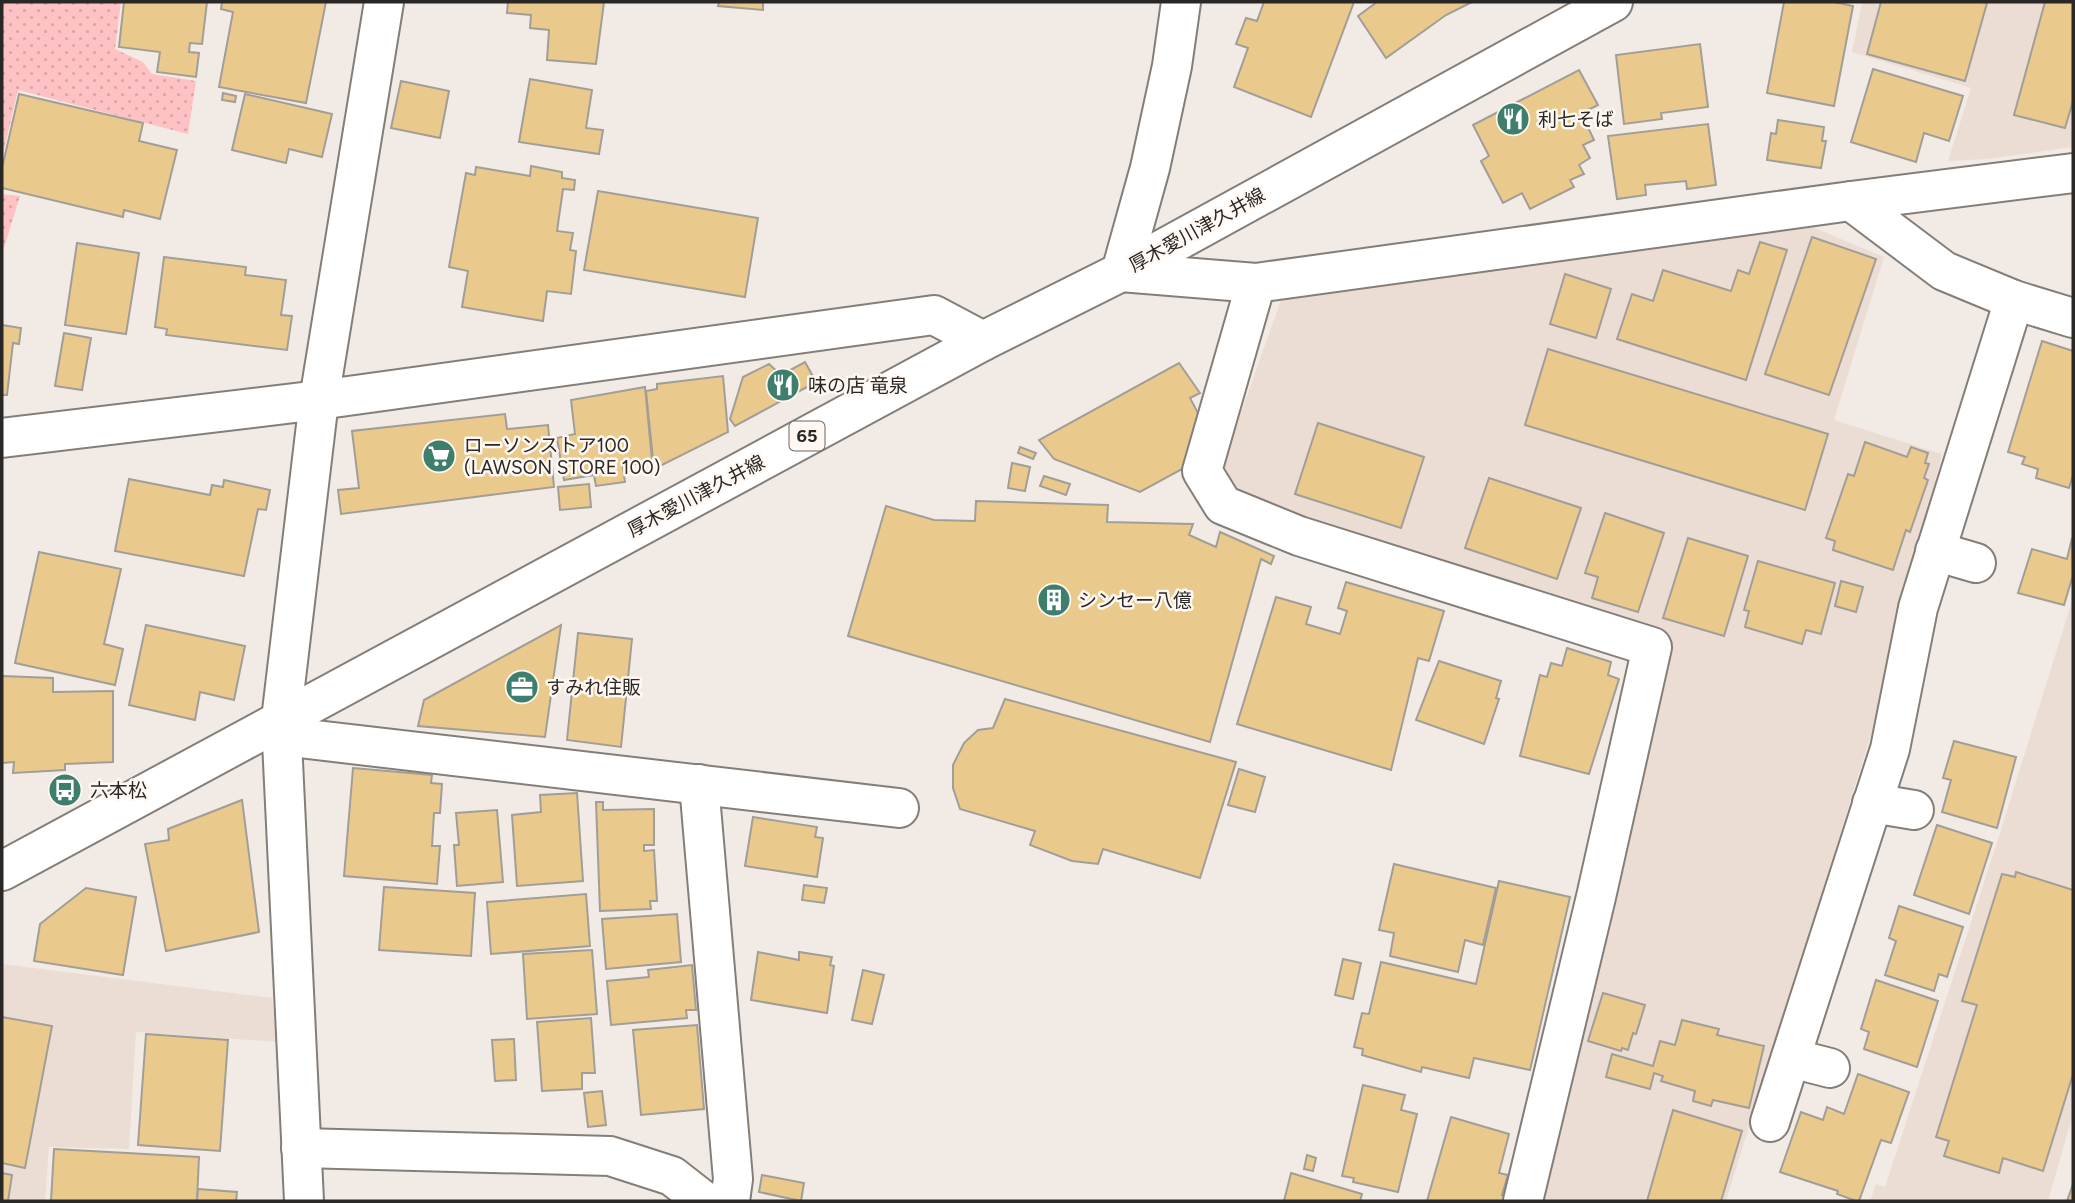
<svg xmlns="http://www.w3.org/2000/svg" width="2075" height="1203" font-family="Figtree,'Noto Sans JP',sans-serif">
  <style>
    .built { fill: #ebddd3 }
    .park { fill: url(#park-dots) }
    .building { fill: #eaca8c; stroke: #a29e97; stroke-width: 2 }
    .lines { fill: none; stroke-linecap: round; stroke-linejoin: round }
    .minor-casing { stroke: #847e79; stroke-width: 42 }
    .major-casing { stroke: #847e79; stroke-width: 42 }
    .minor { stroke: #fff; stroke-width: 38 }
    .major { stroke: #fff; stroke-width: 38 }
    .labels { text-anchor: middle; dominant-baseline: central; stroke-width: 5; stroke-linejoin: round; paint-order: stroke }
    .shield { fill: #fff8f2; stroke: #6a6663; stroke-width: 2 }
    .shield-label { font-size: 18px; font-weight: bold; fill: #2a2826 }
    .poi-label { font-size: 19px; fill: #2a2826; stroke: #fff8f2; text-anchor: start }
    .street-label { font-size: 19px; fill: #2a2826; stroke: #fff8f2 }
  </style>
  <defs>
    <pattern id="park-dots" width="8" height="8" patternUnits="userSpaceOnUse" patternTransform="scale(1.75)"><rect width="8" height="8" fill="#fec2c4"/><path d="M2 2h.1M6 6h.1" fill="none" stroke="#daa7a8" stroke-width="1.8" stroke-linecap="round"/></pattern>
  </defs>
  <rect width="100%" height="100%" fill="#f2ebe5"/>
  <g class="built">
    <polygon points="1862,2 2073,2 2073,147 1988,159 1948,161 1971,88 1852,52"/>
    <polygon points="1805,224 1884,257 1834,420 1942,454 1872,731 1726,1201 1541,1201 1667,634 1295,521 1239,496 1223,463 1281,300"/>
    <polygon points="2073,598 2073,1114 2048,1201 1870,1201 1876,1184 1885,1187 1999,836"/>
    <polygon points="2,964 272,998 277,1042 136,1032 129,1149 49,1147 45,1201 2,1201"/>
  </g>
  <g class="park">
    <polygon points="2,2 121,2 115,49 143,62 152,74 196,81 188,134 18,90 2,158"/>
    <polygon points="2,194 20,196 4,248 2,248"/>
  </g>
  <g class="building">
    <polygon points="124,2 207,2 202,44 190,43 189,52 199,53 196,77 157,72 160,52 119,47"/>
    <polygon points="222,2 326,2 306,103 219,87 233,12 221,9"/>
    <polygon points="508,2 604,2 596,64 547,60 549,30 530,28 531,15 507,13"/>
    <polygon points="719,2 763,2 763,10 718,6"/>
    <polygon points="1264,2 1354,2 1311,117 1234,87 1248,48 1236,44 1246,18 1257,21"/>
    <polygon points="1377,2 1472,2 1446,15 1386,58 1358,16"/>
    <polygon points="1784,2 1834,2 1853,6 1834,106 1767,93"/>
    <polygon points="1881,2 1981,2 1987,3 1965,81 1867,54"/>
    <polygon points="2045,2 2073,2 2073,101 2065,128 2014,115"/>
    <polygon points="1700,44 1708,107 1661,113 1662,119 1624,124 1616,55"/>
    <polygon points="1873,69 1963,96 1949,141 1924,133 1916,162 1851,142"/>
    <polygon points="1579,70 1598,105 1586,111 1590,118 1585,121 1594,140 1583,145 1590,158 1579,165 1584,174 1570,180 1574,187 1530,209 1522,193 1503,203 1481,161 1489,156 1473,125"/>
    <polygon points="530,79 592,90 586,128 603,130 599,154 519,142"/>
    <polygon points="401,81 449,91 440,138 391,128"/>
    <polygon points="223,93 236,96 235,102 222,100"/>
    <polygon points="19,94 143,123 139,141 177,150 160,219 124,210 123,217 2,188 2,168"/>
    <polygon points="245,94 332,114 322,157 289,149 286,163 232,150"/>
    <polygon points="1778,120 1824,127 1822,141 1826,141 1821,168 1767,160 1771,133 1776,134"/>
    <polygon points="1708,124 1716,185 1687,189 1686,181 1645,185 1646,195 1617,199 1608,136"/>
    <polygon points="531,166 562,172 562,178 575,180 574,190 563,189 557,231 573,233 570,250 576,251 571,294 547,291 543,321 462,307 468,271 449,267 466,173 475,175 476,167 530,176"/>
    <polygon points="598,191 758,218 745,297 584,270"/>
    <polygon points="1812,237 1876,259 1829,395 1765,374"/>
    <polygon points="1760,242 1787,250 1746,380 1617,339 1632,294 1653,301 1663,270 1731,291 1738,270 1749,274"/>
    <polygon points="77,243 139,253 126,334 65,325"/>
    <polygon points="164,257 246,267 245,275 286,280 281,315 292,316 287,350 166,335 167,329 155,327"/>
    <polygon points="1565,274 1611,289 1596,338 1550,324"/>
    <polygon points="2,325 21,328 19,344 13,343 7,395 2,395"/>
    <polygon points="64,333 91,338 82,390 55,386"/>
    <polygon points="2042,341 2073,351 2073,475 2069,488 2036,478 2038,469 2022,464 2025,457 2008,452"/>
    <polygon points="1548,349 1828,434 1805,510 1525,425"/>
    <polygon points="805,362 816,382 735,426 730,419 743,377 769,364 781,375"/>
    <polygon points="1179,363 1200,393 1190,398 1199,415 1182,469 1140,492 1054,459 1039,440"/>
    <polygon points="723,376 728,432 654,469 646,391 657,389 657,384"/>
    <polygon points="645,387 652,460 623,467 625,482 596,486 594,475 564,480 557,438 575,434 571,400"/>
    <polygon points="505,414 507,429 548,425 554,487 341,514 338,490 359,488 352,431"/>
    <polygon points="1318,423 1424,457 1401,528 1295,494"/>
    <polygon points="1865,442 1907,457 1911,447 1928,453 1925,463 1929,464 1924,478 1928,480 1910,532 1906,530 1893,570 1833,550 1835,541 1826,538 1848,474 1854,476"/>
    <polygon points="1020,447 1036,453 1033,459 1018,453"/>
    <polygon points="1012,463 1030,467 1025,491 1008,488"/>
    <polygon points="1044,476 1070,484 1066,495 1040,486"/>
    <polygon points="1489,478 1581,508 1557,579 1465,548"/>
    <polygon points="129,479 210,495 212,485 223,487 224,480 270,490 266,510 258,509 244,576 115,551"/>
    <polygon points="589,484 591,507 560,510 558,487"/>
    <polygon points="976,501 1108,505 1107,522 1193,524 1189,535 1216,547 1220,532 1274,556 1271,564 1261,559 1210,742 848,636 886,506 934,520 975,521"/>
    <polygon points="1605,513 1664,533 1638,612 1592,598 1598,577 1585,573"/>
    <polygon points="1688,538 1748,556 1724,636 1663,618"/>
    <polygon points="2072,538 2073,575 2064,605 2018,593 2032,549 2067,559"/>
    <polygon points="39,552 121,569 104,644 123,649 115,685 15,663"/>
    <polygon points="1758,561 1835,583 1821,634 1806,630 1802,644 1745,627 1749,611 1744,610"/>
    <polygon points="1841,581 1863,587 1856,612 1835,606"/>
    <polygon points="1346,582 1444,611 1429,661 1418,658 1391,770 1237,724 1276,597 1311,607 1306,624 1340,634 1347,611 1338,608"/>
    <polygon points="146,625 245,646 234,700 200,692 195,720 129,705"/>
    <polygon points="561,625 545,737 418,726 424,700"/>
    <polygon points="578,633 632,639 621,747 567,740"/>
    <polygon points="1567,648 1611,662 1608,675 1619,679 1589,774 1520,756 1540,675 1547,677 1551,663 1562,666"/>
    <polygon points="1439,661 1501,681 1496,698 1499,699 1484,744 1416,720"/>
    <polygon points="2,676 53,678 53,692 113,691 113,762 65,764 65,770 13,773 14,762 2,763"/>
    <polygon points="1005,699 1236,762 1200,878 1103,849 1098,864 1072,861 1030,845 1035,831 960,809 953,788 953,765 964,743 978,730 993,728"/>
    <polygon points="1954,741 2016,757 1997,828 1942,812 1951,780 1943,778"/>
    <polygon points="353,768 432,775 431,783 442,784 440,813 434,813 432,846 440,846 437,884 344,876"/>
    <polygon points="1239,769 1265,777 1255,812 1228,805"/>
    <polygon points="577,793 583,881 517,886 512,815 541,812 540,795"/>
    <polygon points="242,800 259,932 166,951 145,844 169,840 168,829"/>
    <polygon points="596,802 603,802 603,810 654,809 654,845 644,845 644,851 654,850 657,901 650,901 651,909 600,911"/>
    <polygon points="497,810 503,882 457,886 454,845 459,845 456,813"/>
    <polygon points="753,817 817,827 815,837 823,838 817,877 745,866"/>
    <polygon points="1937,825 1992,843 1969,914 1914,895"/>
    <polygon points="1394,864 1496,888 1483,945 1465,940 1458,972 1390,956 1394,933 1379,930"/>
    <polygon points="2016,872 2073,890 2073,1074 2043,1171 2003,1158 1999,1173 1944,1156 1949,1141 1936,1137 1977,1005 1962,1001 2002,874 2015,877"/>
    <polygon points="1499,881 1570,897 1530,1070 1474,1058 1469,1078 1422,1067 1421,1072 1362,1055 1363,1049 1354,1047 1362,1013 1369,1014 1381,962 1476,984"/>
    <polygon points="804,885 827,888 824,903 802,900"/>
    <polygon points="384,887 475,893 471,956 379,950"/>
    <polygon points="86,888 136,897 123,975 34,961 40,924"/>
    <polygon points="586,894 590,946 491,954 487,902"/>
    <polygon points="1899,906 1963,927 1947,977 1939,974 1934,991 1885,975 1896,941 1889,938"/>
    <polygon points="677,914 681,962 606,969 602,919"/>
    <polygon points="592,950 597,1014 527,1019 523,954"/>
    <polygon points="758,952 799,960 799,952 832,957 830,965 834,966 827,1013 751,1000"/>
    <polygon points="1343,959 1361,963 1353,999 1335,995"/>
    <polygon points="692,965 696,1010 686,1010 687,1018 611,1025 607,981 649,977 648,970"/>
    <polygon points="863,970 884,975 872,1024 852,1020"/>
    <polygon points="1876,980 1938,1001 1917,1067 1864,1049 1869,1032 1861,1029"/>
    <polygon points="1603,993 1645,1005 1636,1034 1633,1033 1628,1050 1622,1048 1621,1051 1588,1041"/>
    <polygon points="2,1017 52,1026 25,1168 2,1163"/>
    <polygon points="591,1018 595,1073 582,1073 582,1089 542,1091 537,1022"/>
    <polygon points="1682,1020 1719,1029 1717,1035 1764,1046 1749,1108 1713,1100 1711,1106 1693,1101 1695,1091 1661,1081 1663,1076 1654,1073 1650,1089 1606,1077 1612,1054 1653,1066 1660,1041 1675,1045"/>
    <polygon points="697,1025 704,1109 641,1115 633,1030"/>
    <polygon points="146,1034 228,1040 220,1151 138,1145"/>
    <polygon points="514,1039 516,1080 495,1081 492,1040"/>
    <polygon points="1858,1074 1909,1092 1891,1143 1881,1140 1859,1201 1856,1201 1837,1194 1838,1191 1780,1172 1801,1112 1823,1120 1827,1107 1844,1114"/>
    <polygon points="1363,1085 1405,1095 1401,1110 1417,1114 1398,1192 1353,1182 1354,1178 1342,1176"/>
    <polygon points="602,1091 606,1125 588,1127 584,1093"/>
    <polygon points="1673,1110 1742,1131 1721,1201 1647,1201"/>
    <polygon points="1451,1117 1509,1134 1499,1173 1508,1175 1502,1195 1509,1197 1508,1201 1427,1201"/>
    <polygon points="54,1149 199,1157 197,1201 51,1201"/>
    <polygon points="1307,1155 1316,1158 1313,1171 1304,1169"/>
    <polygon points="2,1173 12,1175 8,1201 2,1201"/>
    <polygon points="1291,1173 1362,1194 1360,1201 1284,1201"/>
    <polygon points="762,1175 804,1183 801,1201 759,1192"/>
    <polygon points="2073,1184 2073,1201 2067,1201"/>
    <polygon points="198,1189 237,1192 236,1201 197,1201"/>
  </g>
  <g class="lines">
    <defs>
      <g id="minor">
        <polyline points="1181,2 1172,66 1150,168 1121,272 1256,283 1851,201 2073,173"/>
        <polyline points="1851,201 1944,271 2014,300 2073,318"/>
        <polyline points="1256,283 1202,471 1223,505 1299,536 1652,647 1596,897 1523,1201"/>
        <polyline points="2,438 319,400 934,315 983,341"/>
        <polyline points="1935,551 1976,563"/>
        <polyline points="282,736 899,808"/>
        <polyline points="699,784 733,1179 730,1201"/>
        <polyline points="1872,803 1914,810"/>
        <polyline points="1791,1058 1830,1068"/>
        <polyline points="1770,1122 1890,749 1918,608 2014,300"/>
        <polyline points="301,1148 610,1156 672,1176 704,1201"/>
        <polyline points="304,1201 281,720 319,400 384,2"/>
      </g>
      <polyline id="major" points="2,871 983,341 1121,272 1613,2"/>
    </defs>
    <use href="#minor" class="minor-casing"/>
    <use href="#major" class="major-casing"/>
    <use href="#minor" class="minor"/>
    <use href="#major" class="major"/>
  </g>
  <defs>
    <symbol id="restaurant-disc" viewBox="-11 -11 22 22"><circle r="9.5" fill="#3e7e6d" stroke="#fff8f2"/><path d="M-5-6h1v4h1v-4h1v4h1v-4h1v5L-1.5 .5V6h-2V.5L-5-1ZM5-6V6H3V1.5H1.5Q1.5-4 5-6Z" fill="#fff"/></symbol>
    <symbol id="supermarket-disc" viewBox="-11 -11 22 22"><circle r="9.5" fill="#3e7e6d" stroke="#fff8f2"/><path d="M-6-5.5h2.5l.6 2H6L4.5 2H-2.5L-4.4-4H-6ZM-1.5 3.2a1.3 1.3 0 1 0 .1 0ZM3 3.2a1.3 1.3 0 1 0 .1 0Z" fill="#fff"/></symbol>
    <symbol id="building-disc" viewBox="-11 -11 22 22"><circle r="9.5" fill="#3e7e6d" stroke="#fff8f2"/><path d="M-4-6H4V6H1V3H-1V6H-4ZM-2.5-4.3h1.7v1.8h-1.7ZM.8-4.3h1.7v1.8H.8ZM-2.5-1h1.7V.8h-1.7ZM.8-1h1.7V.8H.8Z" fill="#fff"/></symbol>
    <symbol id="office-disc" viewBox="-11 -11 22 22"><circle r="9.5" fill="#3e7e6d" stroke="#fff8f2"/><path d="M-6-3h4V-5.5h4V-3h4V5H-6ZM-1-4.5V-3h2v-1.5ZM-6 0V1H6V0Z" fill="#fff"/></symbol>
    <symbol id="bus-disc" viewBox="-11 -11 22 22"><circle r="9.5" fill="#3e7e6d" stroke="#fff8f2"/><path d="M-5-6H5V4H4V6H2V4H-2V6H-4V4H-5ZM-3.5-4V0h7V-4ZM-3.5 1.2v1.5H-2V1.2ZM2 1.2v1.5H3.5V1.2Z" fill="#fff"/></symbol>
  </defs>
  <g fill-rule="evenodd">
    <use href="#restaurant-disc" x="1494" y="100" width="38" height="38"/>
    <use href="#restaurant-disc" x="764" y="366" width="38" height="38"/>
    <use href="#supermarket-disc" x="420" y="437" width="38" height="38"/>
    <use href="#building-disc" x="1035" y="581" width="38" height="38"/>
    <use href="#office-disc" x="503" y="668" width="38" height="38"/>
    <use href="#bus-disc" x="46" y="771" width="38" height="38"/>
  </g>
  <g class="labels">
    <rect class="shield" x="789.5" y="421.5" width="35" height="29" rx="5"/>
    <g class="shield-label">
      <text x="807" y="436">65</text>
    </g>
    <g class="poi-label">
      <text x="1538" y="119">利七そば</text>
      <text x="808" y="385">味の店 竜泉</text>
      <text x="464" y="445">ローソンストア100<tspan x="464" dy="22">(LAWSON STORE 100)</tspan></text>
      <text x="1078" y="600">シンセー八億</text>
      <text x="546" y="687">すみれ住販</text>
      <text x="90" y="790">六本松</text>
    </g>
    <g class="street-label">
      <text transform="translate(1197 230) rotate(-29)">厚木愛川津久井線</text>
      <text transform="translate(696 496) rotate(-28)">厚木愛川津久井線</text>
    </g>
  </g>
  <rect width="2075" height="1203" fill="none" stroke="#2a2826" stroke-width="7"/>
</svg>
